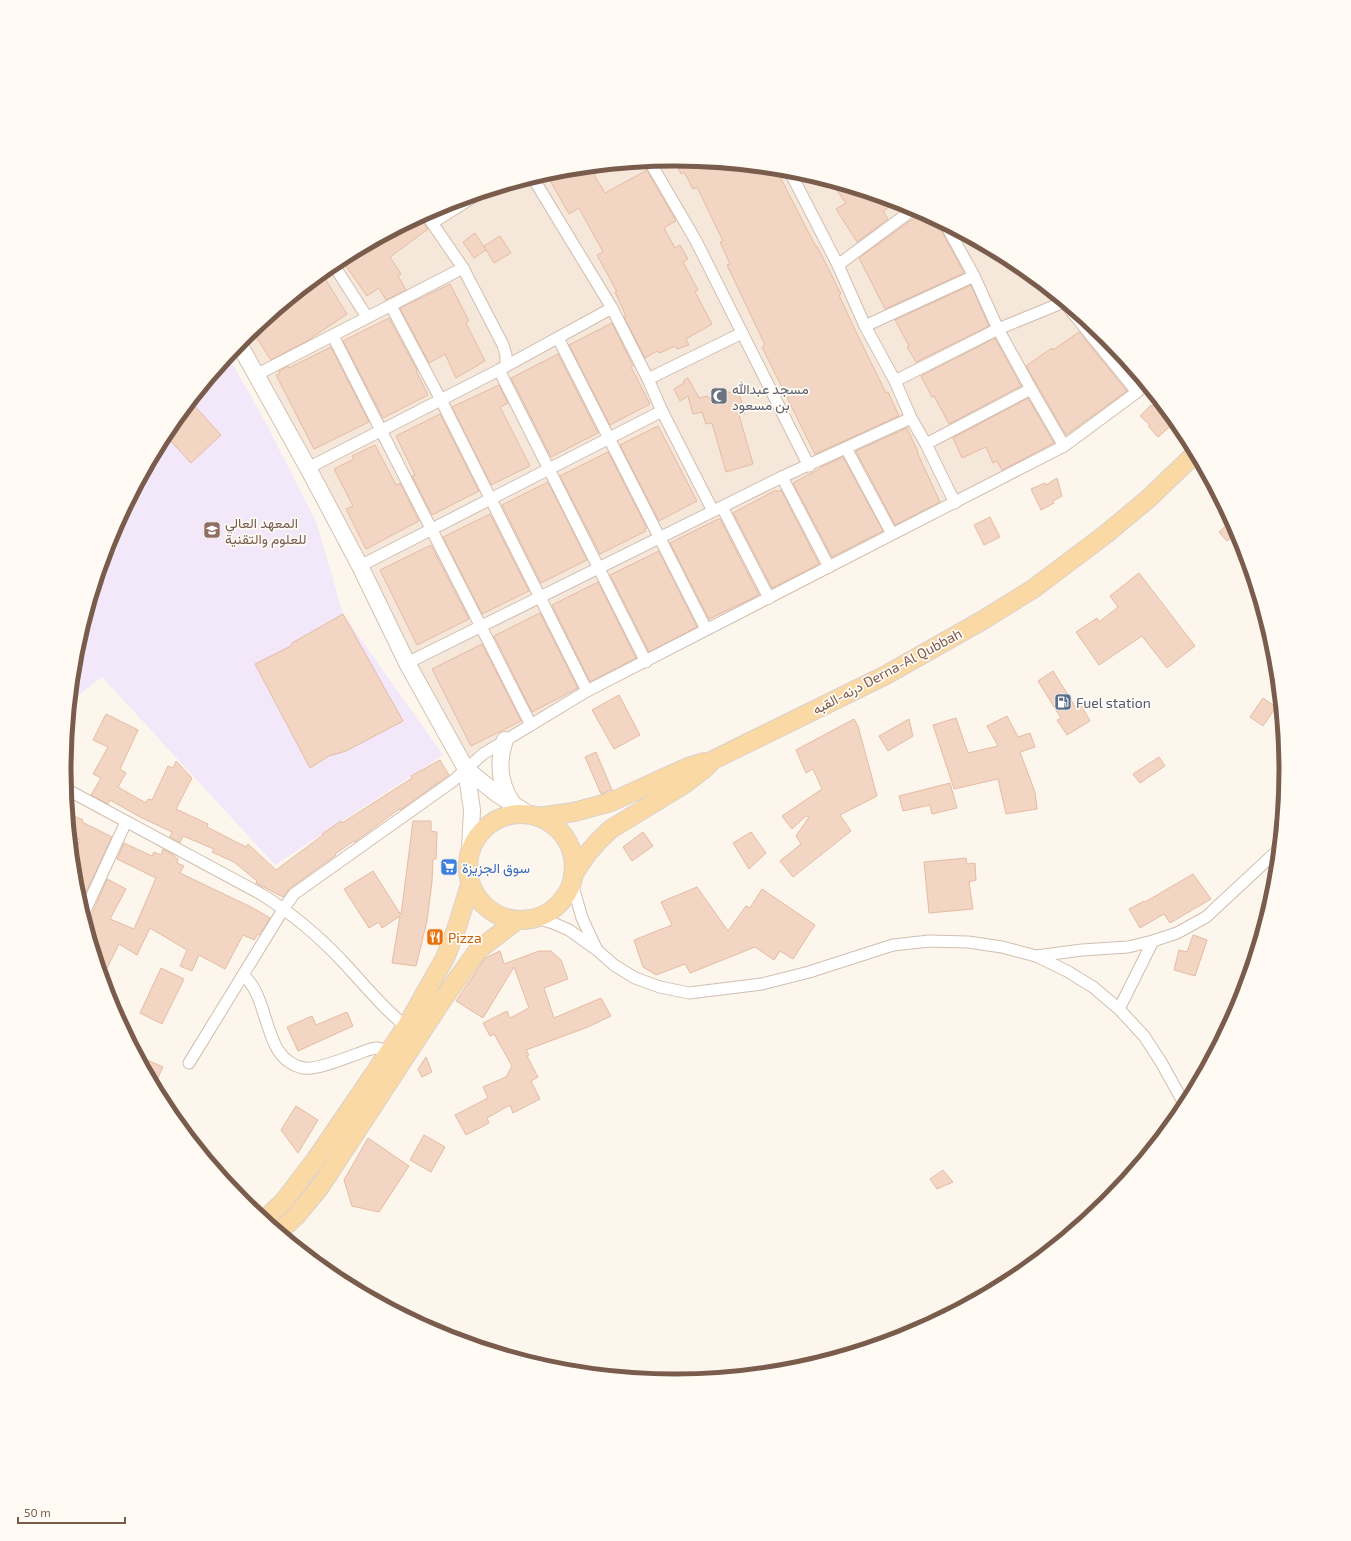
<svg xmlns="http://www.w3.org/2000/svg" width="1351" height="1541" font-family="'Exo 2',Vazirmatn,sans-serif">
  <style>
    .residential { fill: #f5e8da }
    .education { fill: #f3e8fa }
    .building { fill: #f3d5c3; stroke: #e6bba3 }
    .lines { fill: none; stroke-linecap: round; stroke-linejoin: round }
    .street-casing { stroke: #d1beb0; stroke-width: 13 }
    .secondary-casing { stroke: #d6c0b0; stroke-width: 18 }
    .primary-casing { stroke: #dad1cd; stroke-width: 20 }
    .street { stroke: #fff; stroke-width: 11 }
    .secondary { stroke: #fff; stroke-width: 16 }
    .primary { stroke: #fbd9a5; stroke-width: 18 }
    .labels { text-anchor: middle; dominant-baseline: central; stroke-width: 3.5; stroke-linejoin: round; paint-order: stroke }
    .worship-label { font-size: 14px; fill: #5b616d; stroke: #fffaf3; text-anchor: start }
    .education-label { font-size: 14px; fill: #785e54; stroke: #fffaf3; text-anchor: start }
    .street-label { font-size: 14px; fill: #7a5c4d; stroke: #fffaf3 }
    .service-label { font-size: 14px; fill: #4e5e75; stroke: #fffaf3; text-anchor: start }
    .shop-label { font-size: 14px; fill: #366cbe; stroke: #fffaf3; text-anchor: start }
    .food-label { font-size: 14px; fill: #c56008; stroke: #fffaf3; text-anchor: start }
    .rim { fill: none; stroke: #7a5c4d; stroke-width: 5 }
  </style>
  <rect width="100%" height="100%" fill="#fdf6ec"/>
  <polygon class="residential" points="676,159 795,171 910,206 1015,262 1108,338 1142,380 1131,391 1059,446 954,503 476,750 463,766 243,338 336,262 442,205 556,171"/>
  <polygon class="education" points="228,356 267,425 317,524 343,614 443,755 275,865 102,677 71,701 76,651 111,536 167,431"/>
  <g class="building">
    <polygon points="674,159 776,169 816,247 817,246 841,294 839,295 857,334 886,393 888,392 899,416 815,454 762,347 765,345 727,265 730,264 720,242 723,241 697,187 693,189 684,172 681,174"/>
    <polygon points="608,166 594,175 605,193 647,170 676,221 664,228 675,248 680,245 688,259 683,262 698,290 695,292 712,324 686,339 689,345 677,349 675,346 660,353 657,351 645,358 624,317 626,316 615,292 617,292 597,255 603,252 579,208 569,214 548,177 559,170"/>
    <polygon points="830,181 896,202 883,211 888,219 857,242 836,209 846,203"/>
    <polygon points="925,214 940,222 940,228 964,273 885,309 859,258 910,221"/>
    <polygon points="420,217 428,229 390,257 401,274 398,276 406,290 386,300 379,288 367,296 341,259"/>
    <polygon points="475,233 486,250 474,258 463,242"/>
    <polygon points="500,236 511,253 494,263 484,246"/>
    <polygon points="322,274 347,314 307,341 271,360 252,331"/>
    <polygon points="450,284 469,321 466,323 485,361 456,378 445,354 429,363 400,308"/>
    <polygon points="971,285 989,326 916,362 907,347 909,346 895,320"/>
    <polygon points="389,318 417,370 416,371 428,395 383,418 343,341"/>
    <polygon points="612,323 633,366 631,367 650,404 610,425 569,345"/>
    <polygon points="1079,332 1127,391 1066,435 1026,366 1052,348 1053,350"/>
    <polygon points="995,338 1021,386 949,424 934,396 932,397 921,376"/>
    <polygon points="1113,344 1141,378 1138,382 1109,347"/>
    <polygon points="331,347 369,422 314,449 276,375 280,373 279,371 288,366 289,368"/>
    <polygon points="558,354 598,433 551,457 511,378"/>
    <polygon points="688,378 699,398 707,396 708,398 738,390 745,414 739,415 753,464 726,472 712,423 706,424 702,412 693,414 688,396 680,401 674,389 684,383 684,380"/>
    <polygon points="499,385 508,403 500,407 530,466 491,485 452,407"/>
    <polygon points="1028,398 1054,443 1002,470 997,461 993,463 986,447 962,458 953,438"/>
    <polygon points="1159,401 1174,419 1174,423 1158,437 1149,427 1149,424 1140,416 1151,405 1152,406"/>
    <polygon points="191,402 221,435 191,463 165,435"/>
    <polygon points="440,414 479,491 432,515 412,476 415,475 396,436"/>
    <polygon points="658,426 697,501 659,521 620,445"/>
    <polygon points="907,428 918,452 917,452 940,502 895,525 856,451"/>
    <polygon points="375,445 396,485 400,483 419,521 366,549 346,509 353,506 334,469 354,459 352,456"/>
    <polygon points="608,452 647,528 644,529 646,531 600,554 560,476"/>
    <polygon points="843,457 883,531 832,557 793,483 821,468 821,467"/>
    <polygon points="1057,478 1062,496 1053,501 1054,503 1041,510 1031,489 1045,483 1046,485"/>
    <polygon points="548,482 587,560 541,583 502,505"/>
    <polygon points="776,490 777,492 781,490 819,564 772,588 733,513"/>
    <polygon points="490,514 529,591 482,614 443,537"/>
    <polygon points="990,517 1000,537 984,545 974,525"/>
    <polygon points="718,519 720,519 759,595 709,619 670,543"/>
    <polygon points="1229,523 1237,532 1227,541 1219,532"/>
    <polygon points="431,545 469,619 417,645 380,570"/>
    <polygon points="659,551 697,627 649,652 610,575"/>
    <polygon points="1139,573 1195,646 1167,668 1142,636 1099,665 1076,632 1097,618 1099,622 1118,607 1110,596"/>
    <polygon points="598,582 636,658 590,682 552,605"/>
    <polygon points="540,613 578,688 532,712 494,636"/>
    <polygon points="343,614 403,721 346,751 329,756 310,768 255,664 291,646 292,643"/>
    <polygon points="482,644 521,721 471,746 432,669"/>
    <polygon points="1053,671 1076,708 1081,705 1090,721 1067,735 1057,720 1061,718 1038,681"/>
    <polygon points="619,695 640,735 614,749 592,710"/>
    <polygon points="1263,698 1276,707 1263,726 1250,717"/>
    <polygon points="106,714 138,730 120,769 126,773 118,787 146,803 148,799 152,800 168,766 173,768 176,761 192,778 176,809 208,824 207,827 246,847 248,844 276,870 323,835 322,834 341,821 342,823 412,778 411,776 440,760 449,775 400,810 399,809 355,842 354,841 335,854 336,855 290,888 283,897 256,883 257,881 234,862 212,852 214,849 183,836 180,843 170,837 172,832 140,817 110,800 108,804 91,795 101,778 93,774 108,747 93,740"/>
    <polygon points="1007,716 1018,737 1030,733 1035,747 1020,752 1035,792 1037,809 1006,814 998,779 954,789 933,725 956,718 968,753 998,746 987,726"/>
    <polygon points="854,719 858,726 877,796 840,815 851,831 793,877 780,861 801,844 796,836 809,817 806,816 792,829 782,816 822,789 813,769 806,773 796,750"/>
    <polygon points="909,719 913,736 888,751 879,736"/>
    <polygon points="596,752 612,790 601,794 585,757"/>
    <polygon points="1159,757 1165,766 1140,783 1133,774"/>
    <polygon points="950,783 957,808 932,814 930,805 903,811 899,796"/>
    <polygon points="68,813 83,820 82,822 112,837 84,897 77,893 76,890 72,854 80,840 70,835"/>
    <polygon points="413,821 431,821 431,831 437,832 436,859 433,859 432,882 427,921 416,966 392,963 400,916 382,928 379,922 369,928 344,889 373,871 401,915"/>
    <polygon points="643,832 653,846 632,861 623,847"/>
    <polygon points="751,832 766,853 749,869 733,843"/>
    <polygon points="124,843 152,856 154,852 161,855 163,849 174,855 174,856 178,859 177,863 184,866 180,873 253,908 270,918 259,935 258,934 254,940 243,935 225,969 199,955 192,971 180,966 187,950 150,928 137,955 119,944 107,968 98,963 87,926 107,879 126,889 110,919 134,929 156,878 117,859"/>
    <polygon points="966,858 967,864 975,863 976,880 969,882 973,909 929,913 924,862"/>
    <polygon points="1193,874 1211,899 1170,923 1164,914 1140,928 1129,909 1144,901 1145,902"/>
    <polygon points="697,887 728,931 746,906 750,908 762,889 815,925 793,959 780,951 774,960 755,947 690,973 685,964 656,975 643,967 634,940 672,925 661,902"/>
    <polygon points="1193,935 1207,940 1195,976 1174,970 1179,950 1187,952"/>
    <polygon points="500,951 504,964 539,951 551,951 561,960 568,979 544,988 554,1018 601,998 611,1016 588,1027 526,1050 529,1055 527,1056 538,1077 531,1081 540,1099 513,1113 510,1105 487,1118 489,1123 466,1135 455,1115 488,1098 483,1087 506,1077 512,1066 494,1034 490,1036 483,1023 507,1011 510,1018 529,1008 514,967 483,1018 456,1001 485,958"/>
    <polygon points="161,968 184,979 162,1024 140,1013"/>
    <polygon points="347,1012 353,1026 298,1051 287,1027 312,1016 316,1025"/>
    <polygon points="138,1056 163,1067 154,1086 153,1084"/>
    <polygon points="426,1057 432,1072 422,1077 418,1069"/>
    <polygon points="296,1106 318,1120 298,1153 281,1130"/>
    <polygon points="424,1135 445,1147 431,1172 410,1160"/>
    <polygon points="368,1138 409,1166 379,1212 352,1206 344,1180"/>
    <polygon points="943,1170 953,1182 937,1189 930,1179"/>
  </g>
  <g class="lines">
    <defs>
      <g id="street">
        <polyline points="650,162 696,241 809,466"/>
        <polyline points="789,170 838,265 865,326 895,381 911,418 926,444 955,503"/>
        <polyline points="533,178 612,308 648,379 662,411 713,511"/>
        <polyline points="426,214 463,268 503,345 506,355 506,365"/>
        <polyline points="432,223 478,194"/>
        <polyline points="946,225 974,276 998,329 1031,389 1064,446"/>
        <polyline points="333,264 367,317"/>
        <polyline points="838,265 915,208"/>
        <polyline points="1064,302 1137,392"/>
        <polyline points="391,306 441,400 587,691"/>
        <polyline points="865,326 974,276"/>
        <polyline points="333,336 531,725"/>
        <polyline points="558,338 706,629"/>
        <polyline points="499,370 646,662"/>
        <polyline points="256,375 463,268"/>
        <polyline points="648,379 742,333"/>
        <polyline points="895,381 998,329 1064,302"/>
        <polyline points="926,444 1031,389"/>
        <polyline points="846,448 892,534"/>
        <polyline points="308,468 499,370 612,308"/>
        <polyline points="782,477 829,567"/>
        <polyline points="722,507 769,598"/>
        <polyline points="360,566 662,411"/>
        <polyline points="407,663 782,477 911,418"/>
        <path d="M66,789L261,894C293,914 320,937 345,964C366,987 386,1011 410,1030"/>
        <polyline points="572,883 582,918 596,948"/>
        <polyline points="83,915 126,822"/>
        <polyline points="536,918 553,923 569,930 597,950 614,965 635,978 660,987 689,993 762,984 809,972 893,945 929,941 968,942 1002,947 1036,956 1067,971 1093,987 1119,1009 1144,1036 1161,1062 1186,1107"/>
        <polyline points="1036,956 1082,950 1128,947 1153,941 1177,933 1206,917 1279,849"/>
        <path d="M243,975C272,999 261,1060 304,1068C317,1070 343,1059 357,1054C363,1052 371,1048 377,1048C381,1048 385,1051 389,1051"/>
        <polyline points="1119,1009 1153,941"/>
        <polyline points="189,1063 284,908 294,894 453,781 483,754 587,691 1064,446 1137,392 1146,384"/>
      </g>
      <g id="secondary">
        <polyline points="239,344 308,468 360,566 407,663 466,769 472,810 470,849"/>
        <path d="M505,740C497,763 499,784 513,804"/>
        <polyline points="466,769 497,794 530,815"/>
      </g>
      <g id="primary">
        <circle cx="521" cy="867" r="53"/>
        <polyline points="538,817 574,812 611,802 688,767 704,762"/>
        <path d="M573,876C583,857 595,843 611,829L683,785L704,769L713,760L886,675L983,620L1033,589L1106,534L1148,499L1196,453"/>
        <polyline points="264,1220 284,1201 316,1159 406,1027 445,958 456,930 470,885"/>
        <polyline points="279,1232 296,1216 320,1187 443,999 478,950 516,921"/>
      </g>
    </defs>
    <use href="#street" class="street-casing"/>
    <use href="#secondary" class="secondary-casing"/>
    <use href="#primary" class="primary-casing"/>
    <use href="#street" class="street"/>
    <use href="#secondary" class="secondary"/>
    <use href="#primary" class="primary"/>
  </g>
  <defs>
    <symbol id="mosque-square" viewBox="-11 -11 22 22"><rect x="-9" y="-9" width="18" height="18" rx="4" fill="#6b7280" stroke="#fffaf3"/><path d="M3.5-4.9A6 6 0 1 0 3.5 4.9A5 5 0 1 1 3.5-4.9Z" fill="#fff"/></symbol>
    <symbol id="university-square" viewBox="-11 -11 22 22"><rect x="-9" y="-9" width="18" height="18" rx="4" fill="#8d6e63" stroke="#fffaf3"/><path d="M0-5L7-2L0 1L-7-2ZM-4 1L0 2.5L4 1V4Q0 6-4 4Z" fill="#fff"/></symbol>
    <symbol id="fuel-square" viewBox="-11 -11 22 22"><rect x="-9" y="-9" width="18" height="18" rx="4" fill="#5c6f8a" stroke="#fffaf3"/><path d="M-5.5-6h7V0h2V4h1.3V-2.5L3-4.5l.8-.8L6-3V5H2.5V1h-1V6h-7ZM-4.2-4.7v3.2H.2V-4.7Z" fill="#fff"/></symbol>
    <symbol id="supermarket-square" viewBox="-11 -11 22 22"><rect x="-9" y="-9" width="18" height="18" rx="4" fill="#3f7fe0" stroke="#fffaf3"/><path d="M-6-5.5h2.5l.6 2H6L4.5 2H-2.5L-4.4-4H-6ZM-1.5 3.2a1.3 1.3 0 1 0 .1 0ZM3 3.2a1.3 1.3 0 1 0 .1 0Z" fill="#fff"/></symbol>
    <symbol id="restaurant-square" viewBox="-11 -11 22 22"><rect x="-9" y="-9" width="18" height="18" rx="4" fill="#e8710a" stroke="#fffaf3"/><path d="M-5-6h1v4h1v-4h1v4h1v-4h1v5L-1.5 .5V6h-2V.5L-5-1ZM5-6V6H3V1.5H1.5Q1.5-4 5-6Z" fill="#fff"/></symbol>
  </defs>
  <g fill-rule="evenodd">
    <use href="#mosque-square" x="709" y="386" width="20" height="20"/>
    <use href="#university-square" x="202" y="520" width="20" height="20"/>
    <use href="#fuel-square" x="1053" y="692" width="20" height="20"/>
    <use href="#supermarket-square" x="439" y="857" width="20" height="20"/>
    <use href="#restaurant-square" x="425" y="927" width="20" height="20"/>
  </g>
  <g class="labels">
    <g class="worship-label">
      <text x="732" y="388">مسجد عبدالله<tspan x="732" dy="16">بن مسعود</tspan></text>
    </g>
    <g class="education-label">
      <text x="225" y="522">المعهد العالي<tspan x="225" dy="16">للعلوم والتقنية</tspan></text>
    </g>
    <g class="street-label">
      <text transform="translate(887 671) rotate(-28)">درنه-القبه Derna-Al Qubbah</text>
    </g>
    <g class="service-label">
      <text x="1076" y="702">Fuel station</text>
    </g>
    <g class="shop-label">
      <text x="462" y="867">سوق الجزيزة</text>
    </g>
    <g class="food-label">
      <text x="448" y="937">Pizza</text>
    </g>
  </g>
  <path d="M0 0H1351V1541H0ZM71 770a604 604 0 1 1 1208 0a604 604 0 1 1-1208 0Z" fill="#fffaf3" fill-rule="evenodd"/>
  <path class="rim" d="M71 770a604 604 0 1 1 1208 0a604 604 0 1 1-1208 0Z"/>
  <path d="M18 1517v6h107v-6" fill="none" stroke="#7a5c4d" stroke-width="2"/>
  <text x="24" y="1517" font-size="12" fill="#7a5c4d" stroke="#fffaf3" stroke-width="3" paint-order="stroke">50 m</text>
</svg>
